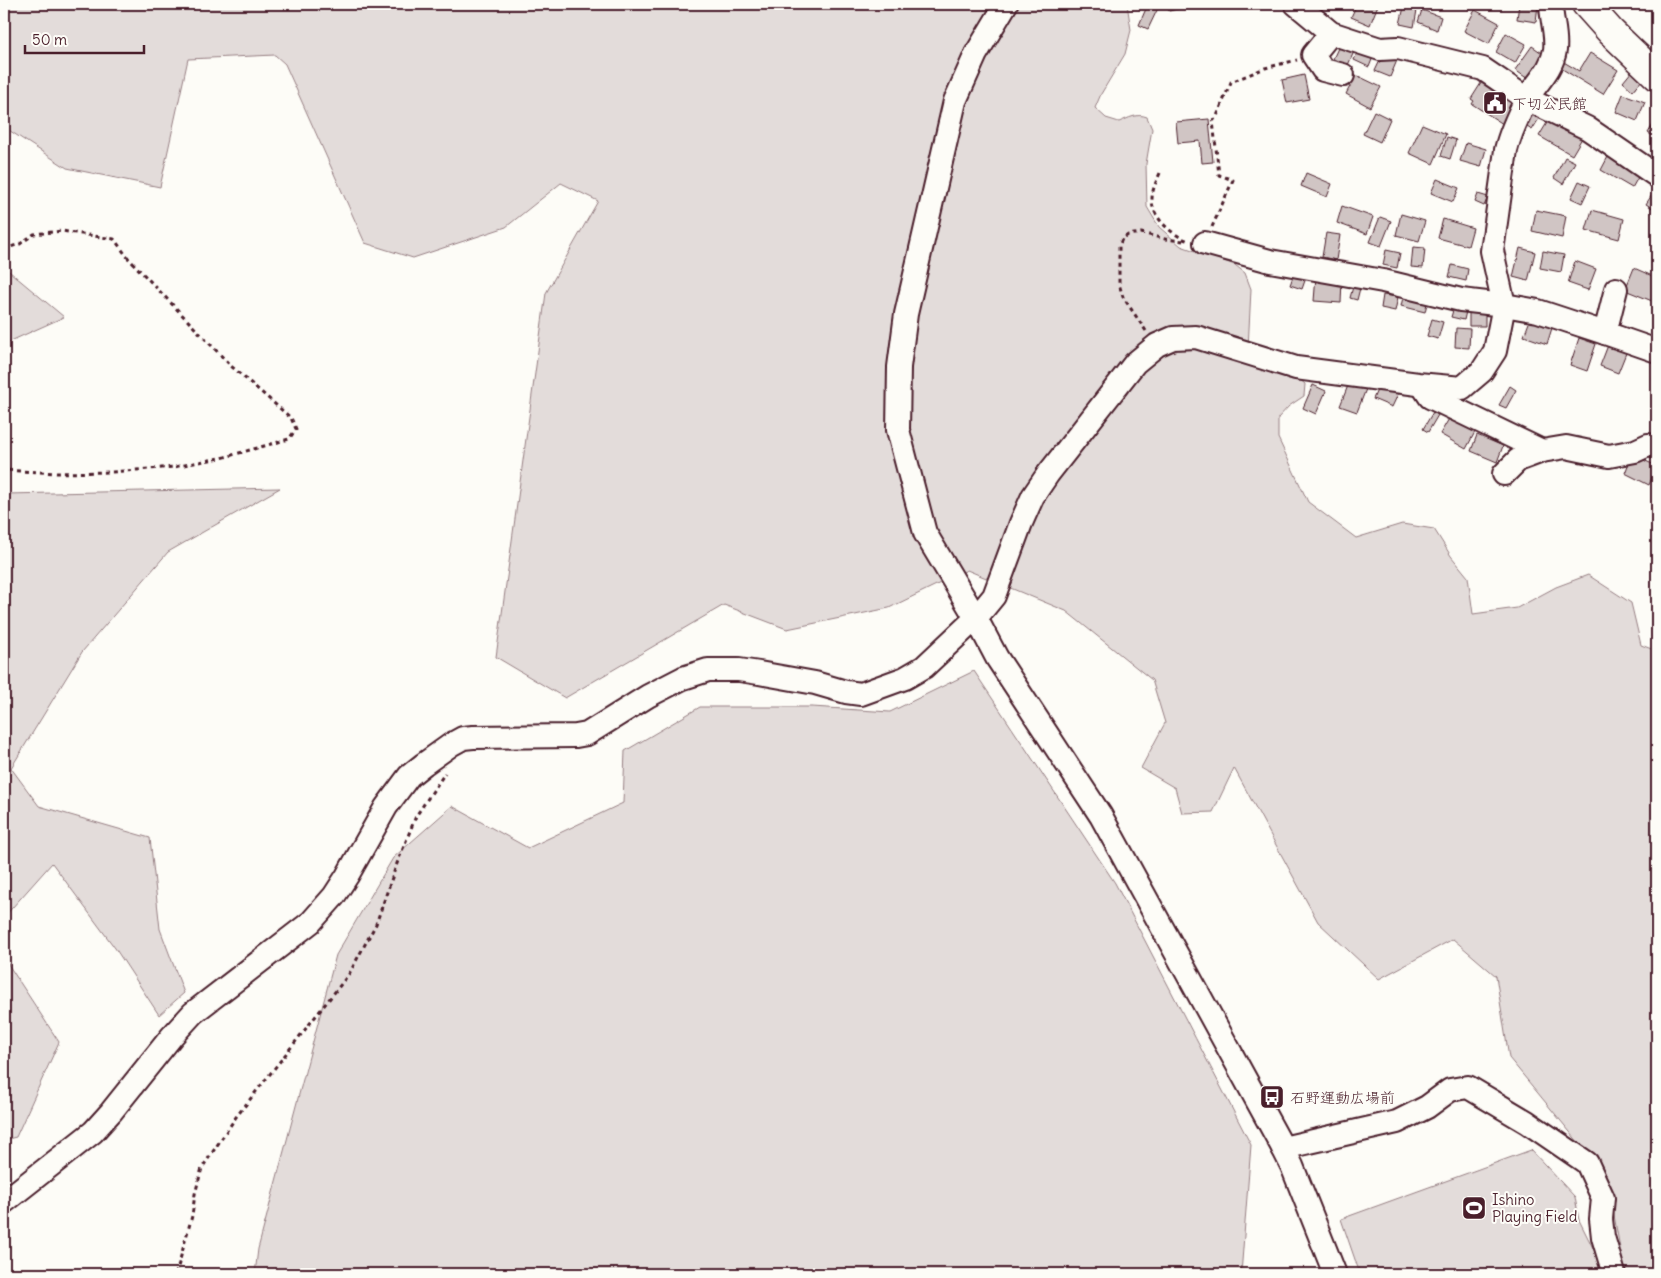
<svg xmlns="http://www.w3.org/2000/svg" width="1661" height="1278" font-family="Delius,'Klee One',sans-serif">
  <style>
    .green { fill: #e3dcda; stroke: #967e82 }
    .building { fill: #d0c5c4; stroke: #4a1f2b }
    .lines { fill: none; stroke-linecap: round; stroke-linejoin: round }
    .minor-casing { stroke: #4a1f2b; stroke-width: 26 }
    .major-casing { stroke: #4a1f2b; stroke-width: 31 }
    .path { stroke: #4a1f2b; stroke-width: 3; stroke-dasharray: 4 4; stroke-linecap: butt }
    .minor { stroke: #fdfcf7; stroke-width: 22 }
    .major { stroke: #fdfcf7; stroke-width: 28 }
    .labels { text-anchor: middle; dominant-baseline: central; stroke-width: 4; stroke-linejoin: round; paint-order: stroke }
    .poi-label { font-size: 15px; fill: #4a1f2b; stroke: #fdfcf7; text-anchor: start }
  </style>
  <rect width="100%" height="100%" fill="#fdfcf7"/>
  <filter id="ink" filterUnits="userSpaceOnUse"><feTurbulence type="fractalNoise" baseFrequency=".02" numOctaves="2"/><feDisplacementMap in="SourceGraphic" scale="10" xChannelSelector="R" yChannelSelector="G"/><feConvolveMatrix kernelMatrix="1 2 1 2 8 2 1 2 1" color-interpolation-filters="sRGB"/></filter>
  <g filter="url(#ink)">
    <g class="green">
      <path d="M4,4H1127L1131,30L1125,54L1101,94L1095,108L1106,118L1119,122C1129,118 1137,113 1147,117L1152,129L1146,164L1147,207L1159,227L1181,246L1235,265L1245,273L1251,289L1248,349L1292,373L1305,384L1304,396L1289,406L1278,418V438L1308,502L1356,538L1402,524L1434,529L1451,556L1468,577L1473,614L1517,608L1556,587L1588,575L1631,603L1641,645L1657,651V1274H1626L1624,1270L1607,1177L1509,1058L1496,976L1453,939L1379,979L1318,922L1234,768L1213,812L1182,813L1175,788L1141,768L1165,723L1152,680L1066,611L967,570L889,608L787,629L724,605L565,698L496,657L546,293L598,201L561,183L506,227L413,258L365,243L285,64L275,55L188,59L160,187L67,168L4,127Z"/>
      <polygon points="4,267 64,317 4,344"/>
      <polygon points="280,488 168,552 82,652 11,768 39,806 150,838 160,929 184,993 159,1015 115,948 52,863 4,917 4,492 7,494"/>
      <polygon points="974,671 1115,883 1251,1145 1241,1274 255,1274 258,1249 336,955 393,858 452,806 528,848 623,803 625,751 700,707 812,707 890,712"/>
      <polygon points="4,958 59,1042 16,1137 4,1140"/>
      <polygon points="1531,1150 1575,1197 1579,1220 1606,1274 1360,1274 1341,1219"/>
    </g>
    <g class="building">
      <polygon points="1148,4 1158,8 1148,29 1139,25"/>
      <polygon points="1167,4 1190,4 1190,6 1169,11"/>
      <polygon points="1357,4 1374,4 1378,5 1370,25 1351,17"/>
      <polygon points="1519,4 1538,4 1536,22 1517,19"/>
      <polygon points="1404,7 1417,10 1414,27 1400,24"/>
      <polygon points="1422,10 1441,17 1437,30 1418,22"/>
      <polygon points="1475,10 1499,23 1489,44 1464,31"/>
      <polygon points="1506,33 1526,44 1515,63 1496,52"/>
      <polygon points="1342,39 1357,45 1348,65 1333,59"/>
      <polygon points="1360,46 1375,52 1369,67 1354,60"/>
      <polygon points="1532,46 1545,55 1528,79 1515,70"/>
      <polygon points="1384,52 1398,58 1390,77 1375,71"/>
      <polygon points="1590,53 1618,70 1603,94 1559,67 1562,61 1579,71"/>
      <polygon points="1632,71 1642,80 1633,91 1623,82"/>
      <polygon points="1304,75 1309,99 1287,103 1282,80"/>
      <polygon points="1356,75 1381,87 1370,107 1346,94"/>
      <polygon points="1483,80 1518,101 1503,124 1472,104 1474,101 1471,99"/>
      <polygon points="1623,94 1645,102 1637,121 1616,112"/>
      <polygon points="1533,106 1543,112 1532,130 1522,124"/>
      <polygon points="1374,111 1390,119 1380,142 1363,134"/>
      <polygon points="1553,113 1585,133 1572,155 1539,136"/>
      <polygon points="1657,118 1657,138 1648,133"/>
      <polygon points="1209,119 1213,162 1202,163 1200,141 1178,143 1176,122"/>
      <polygon points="1422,124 1446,134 1433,164 1409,153"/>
      <polygon points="1447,137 1456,140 1450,159 1441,156"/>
      <polygon points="1466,143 1486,149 1481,167 1460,161"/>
      <polygon points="1610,153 1641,172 1632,188 1601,170"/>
      <polygon points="1565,157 1575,162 1563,184 1554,178"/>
      <polygon points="1306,173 1332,184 1327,197 1301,186"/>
      <polygon points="1437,179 1459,188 1453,202 1431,193"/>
      <polygon points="1579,181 1590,186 1582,203 1571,198"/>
      <polygon points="1657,187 1657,211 1646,204"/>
      <polygon points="1478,194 1488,197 1484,206 1475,202"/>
      <polygon points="1342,206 1373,217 1367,234 1337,223"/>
      <polygon points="1536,210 1566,216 1562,238 1532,231"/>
      <polygon points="1592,210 1624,219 1619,239 1586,230"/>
      <polygon points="1401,214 1425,221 1419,241 1396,235"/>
      <polygon points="1380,217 1391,221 1381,246 1370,242"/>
      <polygon points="1443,219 1473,228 1468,246 1438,238"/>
      <polygon points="1326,233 1340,235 1336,260 1322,257"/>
      <polygon points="1413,247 1425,248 1423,268 1411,267"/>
      <polygon points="1520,248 1535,252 1528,281 1513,277"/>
      <polygon points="1386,250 1400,253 1397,268 1383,265"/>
      <polygon points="1543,251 1564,255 1561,272 1540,268"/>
      <polygon points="1575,261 1596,269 1588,290 1568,283"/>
      <polygon points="1452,265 1468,269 1466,281 1449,277"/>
      <polygon points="1296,268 1308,272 1302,289 1290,285"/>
      <polygon points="1634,268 1657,278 1657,303 1625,290"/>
      <polygon points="1316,276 1342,279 1341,303 1314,301"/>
      <polygon points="1355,279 1362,280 1357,300 1350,298"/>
      <polygon points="1404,293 1428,299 1425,312 1401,306"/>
      <polygon points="1383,295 1398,297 1395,311 1381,308"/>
      <polygon points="1455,304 1467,307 1464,320 1451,317"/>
      <polygon points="1469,305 1485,306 1485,326 1469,326"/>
      <polygon points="1432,319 1443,322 1438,339 1427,336"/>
      <polygon points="1530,320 1552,328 1547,344 1524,336"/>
      <polygon points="1456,328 1470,329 1469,348 1455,347"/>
      <polygon points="1579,338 1596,344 1587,371 1570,365"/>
      <polygon points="1610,340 1628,348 1618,373 1600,366"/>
      <polygon points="1656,361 1657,362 1657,380 1653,380"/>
      <polygon points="1381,381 1400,390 1392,407 1373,399"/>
      <polygon points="1349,383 1366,389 1357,412 1340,406"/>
      <polygon points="1313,385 1326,391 1316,414 1303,408"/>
      <polygon points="1510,386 1516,390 1506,408 1499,405"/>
      <polygon points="1433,412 1438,415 1428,432 1423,429"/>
      <polygon points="1450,417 1475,432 1466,449 1440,434"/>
      <polygon points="1477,435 1503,446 1497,462 1471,451"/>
      <polygon points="1632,455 1657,466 1649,485 1625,473"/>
    </g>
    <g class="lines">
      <defs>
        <g id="minor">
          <polyline points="1006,4 976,54 955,101 906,314 899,367 898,430 925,533 976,618 997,658 1101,816 1283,1148 1292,1166 1335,1274"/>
          <polyline points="1296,4 1331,33 1380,49 1398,48 1483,69 1527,99 1587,128 1657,176"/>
          <polyline points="1331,33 1313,55 1323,70 1343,75"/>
          <polyline points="1205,243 1270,261 1383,281 1461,300 1504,305 1538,311 1605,333 1616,289"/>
          <polyline points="1605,333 1657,351"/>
          <polyline points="1422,385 1430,397 1542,451"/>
          <polyline points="1504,474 1518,460 1542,451 1566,447 1609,456 1635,451 1648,445 1657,447"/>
          <polyline points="1283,1148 1397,1122 1427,1107 1450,1090 1468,1087 1527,1122 1587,1163 1603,1198 1601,1219 1603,1237 1614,1274"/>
          <path d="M4,1202L93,1132L111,1112L172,1036L193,1013L311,922L334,896L347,876L386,807L409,776L424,764L452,744L463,738L473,737L576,736L587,734L648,696L683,678L708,670H739L759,673L815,683L846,692L861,694L905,678L924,667L976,618L994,596L1021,523L1033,496L1048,474L1135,363L1157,345L1173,338L1196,337L1296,368L1418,384L1462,388L1482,371L1495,351L1504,305L1492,251L1506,150C1510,133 1518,116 1526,100C1536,83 1552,70 1555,50C1557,34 1551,19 1551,4"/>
        </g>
        <polyline id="major" points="1586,4 1611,32 1657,76"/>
      </defs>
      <use href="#minor" class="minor-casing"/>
      <use href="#major" class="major-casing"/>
      <g class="path">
        <path d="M1160,173C1156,182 1152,190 1152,199C1151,217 1173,236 1189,241"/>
        <polyline points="1212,227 1233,180 1219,175 1213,121 1217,116 1231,82 1265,68 1297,60"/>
        <polyline points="4,249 20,244 34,234 62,231 114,239 129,259 231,366 291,418 296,429 289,439 225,457 174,467 112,472 56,473 4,470"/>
        <polyline points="1146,331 1123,297 1119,284 1119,246 1122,239 1128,235 1141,233 1165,239 1183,241"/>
        <polyline points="176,1274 192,1216 195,1194 202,1168 236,1117 349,974 376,924 396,866 416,816 445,773"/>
      </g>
      <use href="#minor" class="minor"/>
      <use href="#major" class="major"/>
    </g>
  </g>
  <defs>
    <symbol id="civic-square" viewBox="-11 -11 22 22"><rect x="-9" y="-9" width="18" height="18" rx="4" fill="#4a1f2b" stroke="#fdfcf7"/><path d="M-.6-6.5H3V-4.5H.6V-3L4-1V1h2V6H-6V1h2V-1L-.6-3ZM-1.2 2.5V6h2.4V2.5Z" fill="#fff"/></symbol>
    <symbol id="bus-square" viewBox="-11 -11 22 22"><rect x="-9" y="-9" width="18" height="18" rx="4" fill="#4a1f2b" stroke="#fdfcf7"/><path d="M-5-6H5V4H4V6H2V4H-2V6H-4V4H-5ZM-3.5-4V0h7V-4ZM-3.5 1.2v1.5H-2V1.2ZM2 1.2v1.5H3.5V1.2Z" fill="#fff"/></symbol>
    <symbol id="stadium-square" viewBox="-11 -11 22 22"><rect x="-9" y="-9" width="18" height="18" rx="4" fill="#4a1f2b" stroke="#fdfcf7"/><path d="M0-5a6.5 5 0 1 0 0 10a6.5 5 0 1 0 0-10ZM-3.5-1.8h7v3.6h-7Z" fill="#fff"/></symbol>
  </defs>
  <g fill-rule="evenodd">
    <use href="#civic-square" x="1481" y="89" width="28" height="28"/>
    <use href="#bus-square" x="1258" y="1083" width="28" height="28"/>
    <use href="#stadium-square" x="1460" y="1194" width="28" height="28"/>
  </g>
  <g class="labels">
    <g class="poi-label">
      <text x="1512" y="103">下切公民館</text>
      <text x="1290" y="1097">石野運動広場前</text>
      <text x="1492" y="1199">Ishino<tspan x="1492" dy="17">Playing Field</tspan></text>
    </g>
  </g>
  <rect width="1661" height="1278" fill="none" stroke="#fdfcf7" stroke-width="20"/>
  <rect x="10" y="10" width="1641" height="1258" fill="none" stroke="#4a1f2b" stroke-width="2" filter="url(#ink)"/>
  <path d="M25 45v8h119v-8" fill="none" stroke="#4a1f2b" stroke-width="2.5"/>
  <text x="32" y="45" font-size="15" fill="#4a1f2b" stroke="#fdfcf7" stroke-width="4" paint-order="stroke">50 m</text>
</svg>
